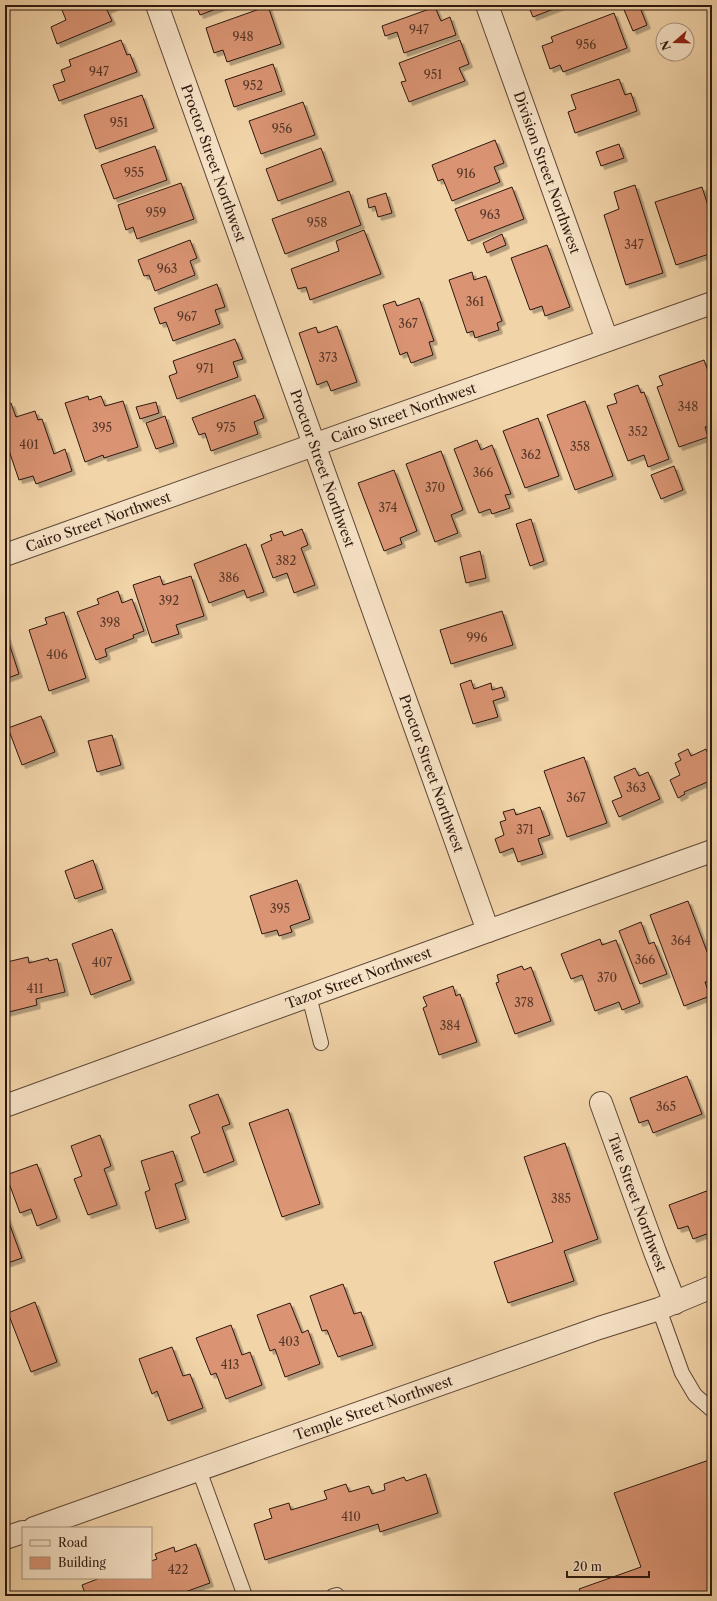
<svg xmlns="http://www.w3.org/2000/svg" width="717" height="1601" font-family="'Libre Caslon Text',serif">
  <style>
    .building { fill: #da9473; stroke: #2c180f; filter: url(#shadow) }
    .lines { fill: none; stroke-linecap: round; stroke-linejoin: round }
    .service-casing { stroke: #5e4736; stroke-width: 16 }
    .minor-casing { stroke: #5e4736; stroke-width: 24 }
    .service { stroke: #f7e3c7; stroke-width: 14 }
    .minor { stroke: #f7e3c7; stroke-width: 22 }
    .labels { text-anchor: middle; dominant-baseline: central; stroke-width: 4; stroke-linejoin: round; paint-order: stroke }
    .number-label { font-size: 12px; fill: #583728 }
    .street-label { font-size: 14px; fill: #2c180f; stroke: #f7e3c7 }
  </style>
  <defs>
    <filter id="shadow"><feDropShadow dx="3.5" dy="3.5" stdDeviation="0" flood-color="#0004"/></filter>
  </defs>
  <rect width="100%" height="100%" fill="#f2d4a9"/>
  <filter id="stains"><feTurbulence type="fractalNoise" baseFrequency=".005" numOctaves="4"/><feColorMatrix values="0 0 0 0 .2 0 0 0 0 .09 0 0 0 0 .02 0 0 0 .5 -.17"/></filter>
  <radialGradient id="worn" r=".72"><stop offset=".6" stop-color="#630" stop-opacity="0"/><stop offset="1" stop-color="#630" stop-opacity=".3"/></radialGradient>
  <g class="building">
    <polygon points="60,5 113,5 114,7 107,10 112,21 57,44 51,27 66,20"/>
    <polygon points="196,5 227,5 200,15"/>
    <polygon points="528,5 564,5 533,17"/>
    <polygon points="622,5 639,5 647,25 633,31"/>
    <polygon points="268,6 281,44 227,62 223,50 214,53 206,28"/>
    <polygon points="435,7 441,21 450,17 456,35 404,53 397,32 385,36 382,26"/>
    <polygon points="614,13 627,48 563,72 560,65 550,69 542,46 553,42 551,37"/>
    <polygon points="121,40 127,55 130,54 137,72 59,101 53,85 65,81 61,70 71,66 69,60"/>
    <polygon points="460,40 469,64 459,68 465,81 409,102 401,82 406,81 399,63"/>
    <polygon points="273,64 282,91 234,107 225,80"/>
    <polygon points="619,79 625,95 631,93 637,111 575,133 568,112 576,109 571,95"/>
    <polygon points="142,95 154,128 96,149 84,115"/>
    <polygon points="303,102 315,135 261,154 249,121"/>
    <polygon points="495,140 504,163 494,167 500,182 452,201 443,179 438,181 432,165"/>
    <polygon points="619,144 624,158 601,166 596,152"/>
    <polygon points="155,146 167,180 114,199 101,165"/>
    <polygon points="321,148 333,181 278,201 266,169"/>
    <polygon points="181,183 194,219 137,239 133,227 126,230 118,205"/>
    <polygon points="635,185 663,273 626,285 604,215 619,209 614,192"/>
    <polygon points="512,187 524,219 468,241 455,209"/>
    <polygon points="702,187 712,218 712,253 676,265 655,202"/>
    <polygon points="349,191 361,225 285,254 272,219"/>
    <polygon points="386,193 392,213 378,217 375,206 369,208 367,199"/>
    <polygon points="364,230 381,274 310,300 306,287 298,289 291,269 339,251 336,241"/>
    <polygon points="502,234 506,245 487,253 483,243"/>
    <polygon points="190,240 197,258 190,261 195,275 155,291 149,275 144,276 138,260"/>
    <polygon points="547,245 570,307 545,316 542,306 530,310 511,258"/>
    <polygon points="472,272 474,280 486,276 502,321 497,323 499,330 475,338 473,331 467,333 449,280"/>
    <polygon points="217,284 225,307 215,310 220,324 173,341 166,322 160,324 154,308"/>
    <polygon points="419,298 434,341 429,342 433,355 411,363 407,352 400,355 383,305 395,301 397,306"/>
    <polygon points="337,326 357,382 331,391 327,381 317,385 299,333 316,327 318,333"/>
    <polygon points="235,339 243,359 233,362 238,377 177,399 169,376 177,373 173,361"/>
    <polygon points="704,360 712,382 712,424 705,427 708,437 679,447 657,387 663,385 659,376"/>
    <polygon points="638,385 641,393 644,392 669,459 648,467 644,455 628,461 607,406 617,403 614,394"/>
    <polygon points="255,395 264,418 254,422 258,434 211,451 205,433 199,435 192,418"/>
    <polygon points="88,396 89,400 101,396 105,406 123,401 138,447 104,458 103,455 85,462 65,403"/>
    <polygon points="585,401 613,476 575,490 547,415"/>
    <polygon points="156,402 159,413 140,419 136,407"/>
    <polygon points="11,403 16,417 35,411 38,420 42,419 54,454 65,449 72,471 36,484 33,476 19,480 5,439 5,405"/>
    <polygon points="165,416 174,443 156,449 146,423"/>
    <polygon points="538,418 559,476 525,488 503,431"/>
    <polygon points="477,440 481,450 492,445 511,494 505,495 510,508 492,514 490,509 479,513 454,449"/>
    <polygon points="441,451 463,510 451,515 458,533 435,542 406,464"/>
    <polygon points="674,466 683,490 661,499 651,475"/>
    <polygon points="394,470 417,531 400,538 402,544 384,551 358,483"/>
    <polygon points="531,519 544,561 530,566 516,524"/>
    <polygon points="302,529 308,545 301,548 315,585 294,593 287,573 273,578 261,545 272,540 270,535 282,531 284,536"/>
    <polygon points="246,544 264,592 247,598 244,590 209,603 194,564"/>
    <polygon points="480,551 486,578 466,583 460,557"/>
    <polygon points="160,576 163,585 191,576 204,616 176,625 179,634 152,643 133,585"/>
    <polygon points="118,591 122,603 132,599 144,631 133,635 134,638 105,649 107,656 96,660 77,612 99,604 97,599"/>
    <polygon points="502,611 513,645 451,664 440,630"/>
    <polygon points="64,612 86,678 49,691 29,630 47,624 45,618"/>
    <polygon points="5,631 19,674 5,679"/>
    <polygon points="471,680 474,689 491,683 492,690 502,687 505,697 493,701 498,717 473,724 460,684"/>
    <polygon points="41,716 55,752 22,765 8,728"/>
    <polygon points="112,735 121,765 97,772 88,741"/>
    <polygon points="688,749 691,756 706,749 712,764 712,780 684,792 685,794 678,798 670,780 680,775 675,763 681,760 678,754"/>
    <polygon points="584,757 607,823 567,837 544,771"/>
    <polygon points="635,768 639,776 648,772 660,799 619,817 612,801 622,797 614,777"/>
    <polygon points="540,807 550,835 538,839 543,854 518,862 513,848 500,853 495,839 504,835 500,822 506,820 503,812 514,809 516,815"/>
    <polygon points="93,860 103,889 75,899 65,871"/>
    <polygon points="297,880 310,919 290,926 292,932 279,936 277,930 262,934 250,896"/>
    <polygon points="688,901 712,965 712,980 705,982 710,996 684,1006 650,915"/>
    <polygon points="641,922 649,944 654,942 667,974 640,984 619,931"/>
    <polygon points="112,929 131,980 91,995 72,944"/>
    <polygon points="600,939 602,945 616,940 640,1003 622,1010 619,1002 595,1011 582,975 571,979 561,954"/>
    <polygon points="28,957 29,963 48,958 49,961 57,959 65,992 36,999 37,1005 5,1013 5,993 7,992 5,985 5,969 8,968 7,962"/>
    <polygon points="522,966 524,970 531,967 551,1021 515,1034 496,983 499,982 497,975"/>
    <polygon points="453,986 456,996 460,994 477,1042 439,1055 423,1008 427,1006 423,997"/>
    <polygon points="687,1076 702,1114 653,1133 648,1120 639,1123 630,1098"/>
    <polygon points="218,1094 230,1124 222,1127 234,1161 204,1173 191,1137 200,1133 189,1105"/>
    <polygon points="288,1109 320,1204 282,1217 249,1123"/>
    <polygon points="100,1135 111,1166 104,1169 117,1205 88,1215 74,1179 82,1176 71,1146"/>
    <polygon points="565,1143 598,1239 564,1251 574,1281 508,1303 494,1262 553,1242 524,1157"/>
    <polygon points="173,1151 183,1181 175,1184 186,1219 156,1229 145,1192 150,1190 141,1161"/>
    <polygon points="37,1164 57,1218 37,1226 31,1209 20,1213 6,1175"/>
    <polygon points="712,1189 712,1232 693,1239 688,1226 678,1229 669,1205"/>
    <polygon points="5,1212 22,1258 5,1264"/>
    <polygon points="343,1284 354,1314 361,1312 373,1345 338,1357 327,1330 322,1331 310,1296"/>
    <polygon points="35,1302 57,1362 31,1372 8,1313"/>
    <polygon points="290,1303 302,1333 308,1330 320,1364 285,1377 275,1349 270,1351 257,1315"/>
    <polygon points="231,1325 242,1355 250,1352 262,1385 226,1399 216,1373 211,1375 196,1338"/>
    <polygon points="172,1347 183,1376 190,1374 203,1408 168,1421 157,1391 152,1394 139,1359"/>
    <polygon points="712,1459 712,1596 582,1596 579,1589 641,1567 614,1493"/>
    <polygon points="426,1474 438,1513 380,1532 378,1524 265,1560 254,1524 272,1518 269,1509 289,1503 291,1510 327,1499 324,1491 346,1484 349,1492 369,1486 372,1494 385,1490 384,1484 404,1477 406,1481"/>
    <polygon points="196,1544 210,1583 174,1596 86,1596 82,1585 100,1578 151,1578 151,1561 157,1559 155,1554 174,1547 175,1552"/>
  </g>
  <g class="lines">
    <defs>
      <g id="service">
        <polyline points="309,996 321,1043"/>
        <polyline points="659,1309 682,1373 695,1395 712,1410"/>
        <polyline points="199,1470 245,1596"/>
        <polyline points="333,1596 337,1595"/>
      </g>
      <g id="minor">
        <path id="s1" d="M157,5L488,931"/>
        <path id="s2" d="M487,5L607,340"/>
        <path id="s3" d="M5,555L712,303"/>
        <path id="s4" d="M601,1103L655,1252L675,1303"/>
        <path id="s5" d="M5,1106L488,931L712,851"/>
        <path id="s6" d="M34,1528L599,1328L659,1309L712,1287"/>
        <polyline points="5,1538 23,1532"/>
      </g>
    </defs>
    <use href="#service" class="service-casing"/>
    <use href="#minor" class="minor-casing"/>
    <use href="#service" class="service"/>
    <use href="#minor" class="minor"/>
  </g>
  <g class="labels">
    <g class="number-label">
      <text x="419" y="29">947</text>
      <text x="243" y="36">948</text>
      <text x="586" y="44">956</text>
      <text x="99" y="71">947</text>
      <text x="433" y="74">951</text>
      <text x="253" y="85">952</text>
      <text x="119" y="122">951</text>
      <text x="282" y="128">956</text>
      <text x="134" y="172">955</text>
      <text x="466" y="173">916</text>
      <text x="156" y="212">959</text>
      <text x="490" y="214">963</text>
      <text x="317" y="222">958</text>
      <text x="634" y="244">347</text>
      <text x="167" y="268">963</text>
      <text x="475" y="301">361</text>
      <text x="187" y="316">967</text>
      <text x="408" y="323">367</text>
      <text x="328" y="357">373</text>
      <text x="205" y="368">971</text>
      <text x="688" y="406">348</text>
      <text x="102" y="427">395</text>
      <text x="226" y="427">975</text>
      <text x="638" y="431">352</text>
      <text x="29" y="444">401</text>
      <text x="580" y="446">358</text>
      <text x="531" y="454">362</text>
      <text x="483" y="472">366</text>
      <text x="435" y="487">370</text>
      <text x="388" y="507">374</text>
      <text x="286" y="560">382</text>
      <text x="229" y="577">386</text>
      <text x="169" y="600">392</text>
      <text x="110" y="622">398</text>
      <text x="477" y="637">996</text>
      <text x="57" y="654">406</text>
      <text x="636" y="787">363</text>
      <text x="576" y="797">367</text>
      <text x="525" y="829">371</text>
      <text x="280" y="908">395</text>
      <text x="681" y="940">364</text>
      <text x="645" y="959">366</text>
      <text x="102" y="962">407</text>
      <text x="607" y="977">370</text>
      <text x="35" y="988">411</text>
      <text x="524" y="1002">378</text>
      <text x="450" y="1025">384</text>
      <text x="666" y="1106">365</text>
      <text x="561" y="1198">385</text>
      <text x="289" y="1341">403</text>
      <text x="230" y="1364">413</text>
      <text x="351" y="1516">410</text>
      <text x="178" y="1569">422</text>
    </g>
    <g class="street-label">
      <text stroke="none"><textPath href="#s1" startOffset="168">Proctor Street Northwest</textPath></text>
      <text stroke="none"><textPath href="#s2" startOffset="178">Division Street Northwest</textPath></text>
      <text stroke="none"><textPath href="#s3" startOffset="423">Cairo Street Northwest</textPath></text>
      <text stroke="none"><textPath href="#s1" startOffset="492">Proctor Street Northwest</textPath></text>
      <text stroke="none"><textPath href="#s3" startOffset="99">Cairo Street Northwest</textPath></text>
      <text stroke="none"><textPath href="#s1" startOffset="816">Proctor Street Northwest</textPath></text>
      <text stroke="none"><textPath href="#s5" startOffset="376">Tazor Street Northwest</textPath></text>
      <text stroke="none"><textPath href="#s4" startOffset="106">Tate Street Northwest</textPath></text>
      <text stroke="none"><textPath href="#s6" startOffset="360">Temple Street Northwest</textPath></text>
    </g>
  </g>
  <rect width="717" height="1601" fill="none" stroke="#f2d4a9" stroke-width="20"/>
  <rect x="6" y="6" width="705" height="1589" fill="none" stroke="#2c180f" stroke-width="2"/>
  <rect x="10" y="10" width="697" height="1581" fill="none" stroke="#2c180f"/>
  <rect x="22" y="1527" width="130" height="52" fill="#f7e3c7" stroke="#a6927d"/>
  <rect x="30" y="1540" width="20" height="6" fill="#f7e3c7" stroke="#a6927d"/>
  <text x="58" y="1547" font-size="12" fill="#2c180f">Road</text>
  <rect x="30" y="1557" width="20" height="12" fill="#da9473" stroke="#a6927d"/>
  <text x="58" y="1567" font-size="12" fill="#2c180f">Building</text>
  <g transform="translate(675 42) rotate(250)"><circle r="19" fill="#f7e3c7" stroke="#a6927d"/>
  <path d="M0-3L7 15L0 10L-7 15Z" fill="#8f2418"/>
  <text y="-6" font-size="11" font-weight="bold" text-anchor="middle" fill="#2c180f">N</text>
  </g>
  <path d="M567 1571v6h82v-6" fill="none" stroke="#2c180f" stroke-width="2"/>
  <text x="573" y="1571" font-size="12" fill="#2c180f" stroke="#f7e3c7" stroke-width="3" paint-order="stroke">20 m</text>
  <rect width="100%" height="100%" filter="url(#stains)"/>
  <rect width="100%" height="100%" fill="url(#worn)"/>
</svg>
